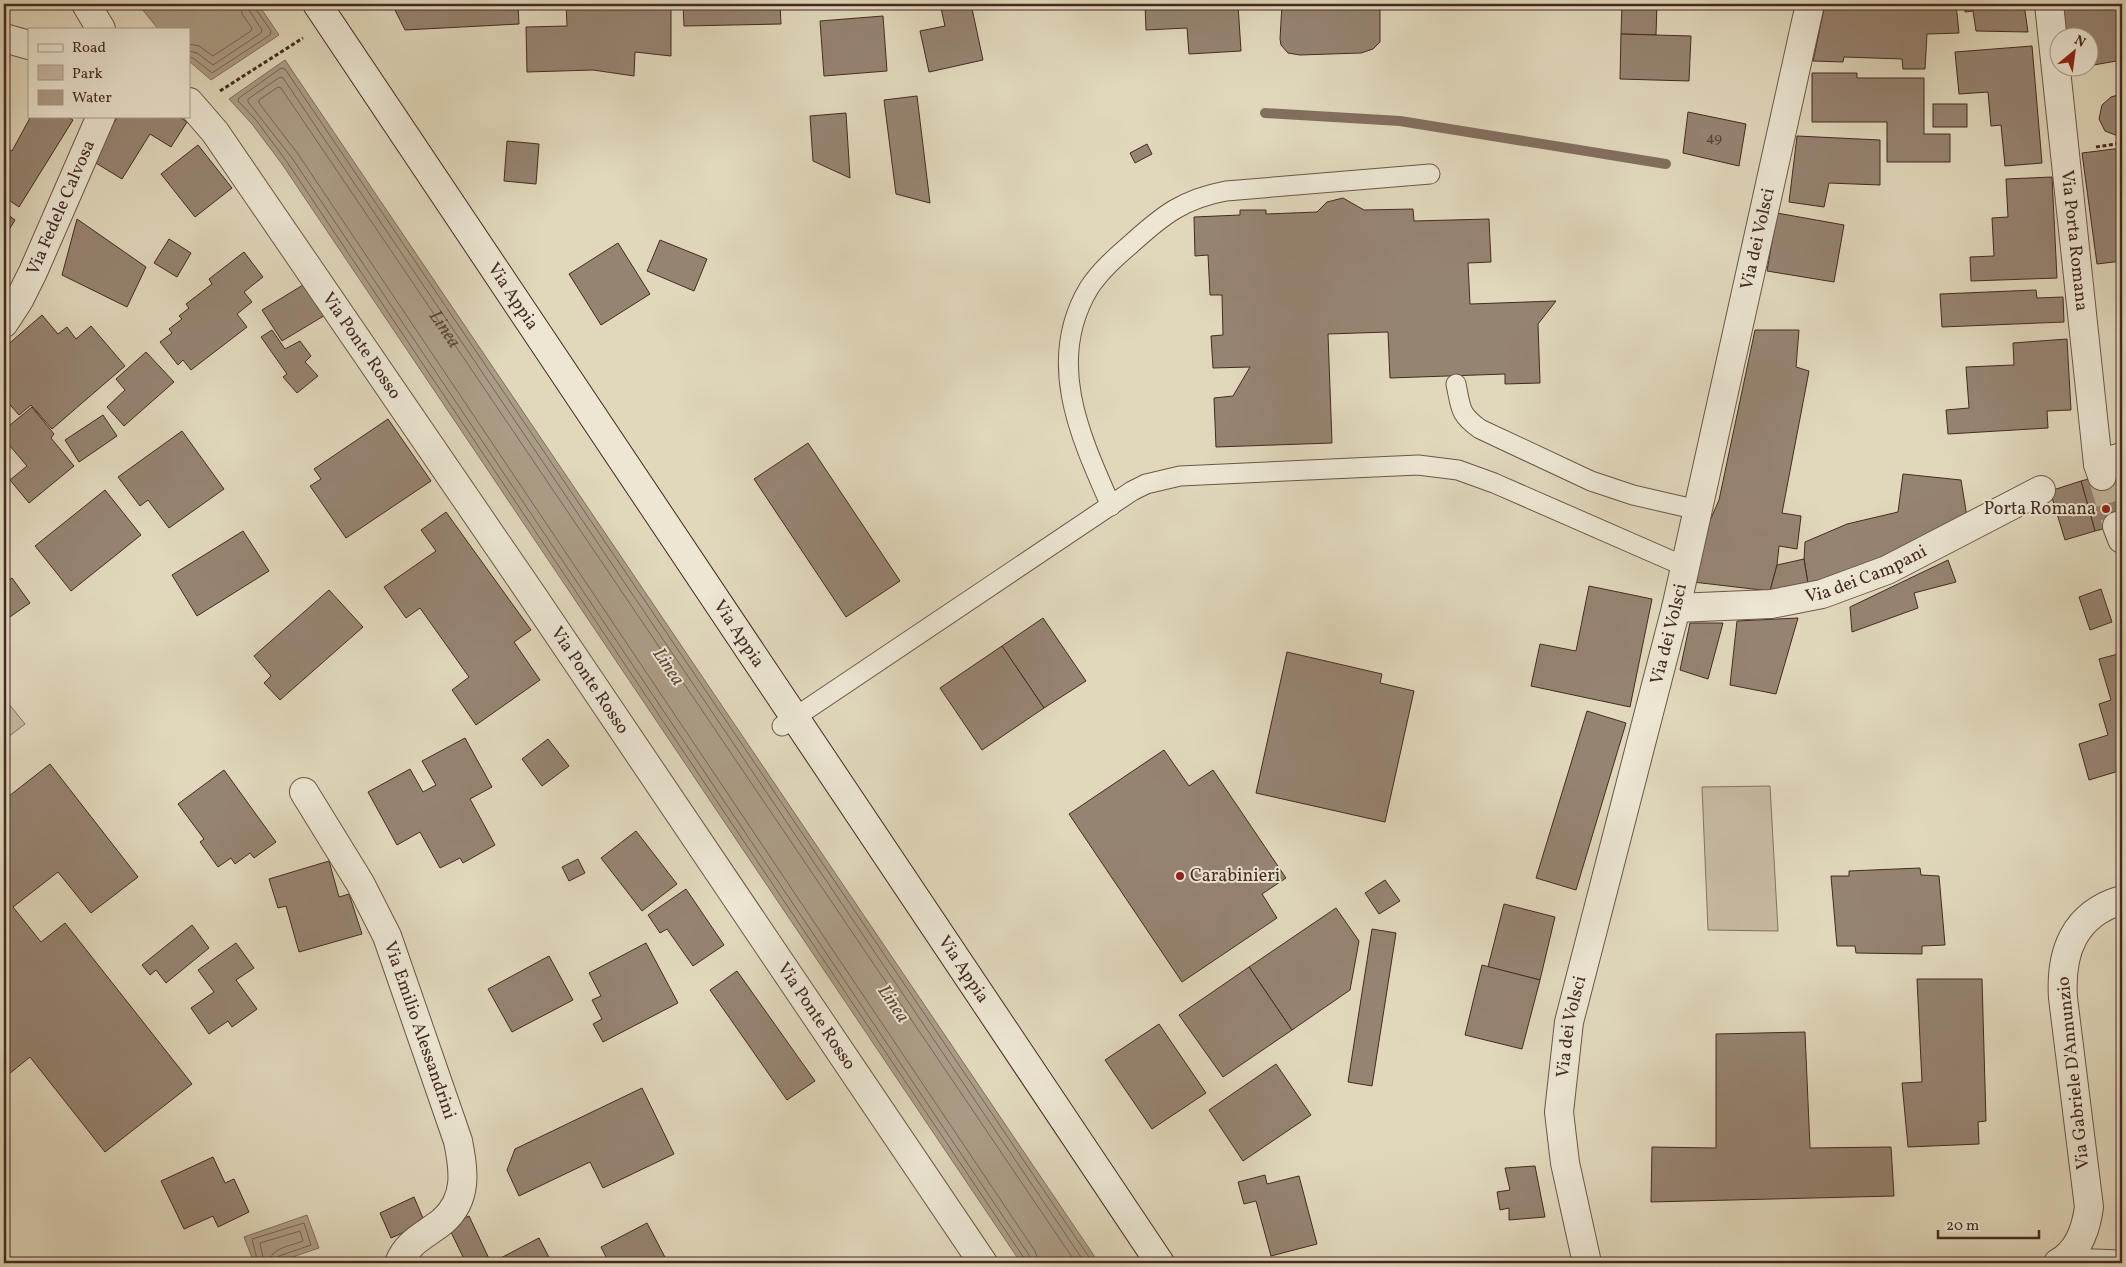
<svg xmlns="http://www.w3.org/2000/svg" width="2126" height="1267" font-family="Vollkorn,serif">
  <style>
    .green { fill: #c6baa2; stroke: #867262 }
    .water { fill: #ac9d87; stroke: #836f5e }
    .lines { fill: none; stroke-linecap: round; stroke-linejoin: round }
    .shore { stroke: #786454; stroke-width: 1 }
    .stream { stroke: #836f5e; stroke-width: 10 }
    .building { fill: #968472; stroke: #452a21 }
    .street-tunnel { stroke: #c2b59d; stroke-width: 28; stroke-dasharray: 28 14; stroke-linecap: butt }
    .lane-casing { stroke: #6c5648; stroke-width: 21 }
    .street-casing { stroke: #6c5648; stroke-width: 30 }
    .secondary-casing { stroke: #452a21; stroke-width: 30 }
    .path { stroke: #452a21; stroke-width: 3; stroke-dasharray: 4 2.5; stroke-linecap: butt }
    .lane { stroke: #ece6d3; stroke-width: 19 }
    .street { stroke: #ece6d3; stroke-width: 28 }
    .secondary { stroke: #ece6d3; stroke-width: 28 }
    .poi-dot { fill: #8f2418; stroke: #ece6d3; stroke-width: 2 }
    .labels { text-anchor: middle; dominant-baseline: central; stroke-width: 4; stroke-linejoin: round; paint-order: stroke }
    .number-label { font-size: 15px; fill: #594035 }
    .street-label { font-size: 18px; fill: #452a21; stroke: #ece6d3 }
    .poi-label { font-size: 18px; fill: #452a21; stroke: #ece6d3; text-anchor: end }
    .water-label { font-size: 19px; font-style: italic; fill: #5f473a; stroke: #ece6d3 }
  </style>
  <rect width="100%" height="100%" fill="#e1d8bc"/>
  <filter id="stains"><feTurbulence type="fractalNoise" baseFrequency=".004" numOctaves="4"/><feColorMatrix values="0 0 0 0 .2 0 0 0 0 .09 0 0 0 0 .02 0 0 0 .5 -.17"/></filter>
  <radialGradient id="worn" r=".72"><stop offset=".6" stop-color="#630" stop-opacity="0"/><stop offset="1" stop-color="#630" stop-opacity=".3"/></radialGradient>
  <g class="green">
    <polygon points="9,704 25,724 4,740 4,708"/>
    <polygon points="1770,786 1778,931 1708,930 1702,787"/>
  </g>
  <g class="water">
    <polygon points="138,4 258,4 279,35 211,80 189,61 189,29 158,29"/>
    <polygon points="285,60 1099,1263 1021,1263 282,164 252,124 229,99"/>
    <polygon points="307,1215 319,1248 275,1263 254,1263 244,1237"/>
  </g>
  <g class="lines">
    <g class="shore">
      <polyline points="189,44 199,46 213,56 251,31 252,28 242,14 241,4"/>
      <polyline points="189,51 197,53 213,65 261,33 262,30 249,10 248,4"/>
      <polyline points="189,57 193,58 212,73 270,35 271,31 255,8 254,4"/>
      <polyline points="258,1263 252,1239 304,1223 311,1245 279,1256 276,1263"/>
      <path d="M264,1263L260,1243L300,1231L303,1241C291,1246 271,1247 269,1263"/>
      <polyline points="1025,1263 1024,1258 287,162 256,120 238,101 239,98 281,68 285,69 1093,1263"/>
      <polyline points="1031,1263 1029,1255 292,158 248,102 248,99 280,77 283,78 1085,1263"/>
      <path id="s1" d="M1039,1263L1035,1251L298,154L259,103V100L278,87L281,88L1076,1263"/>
    </g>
    <polyline class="stream" points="1265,113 1400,121 1666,164"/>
  </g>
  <g class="building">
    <polygon points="392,4 518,4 519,24 405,30"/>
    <polygon points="566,4 671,4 671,56 635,52 634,76 593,70 527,72 526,27 567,26"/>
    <polygon points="683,4 780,4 781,24 684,26"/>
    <polygon points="940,4 971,4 983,60 929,72 920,31 945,26"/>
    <polygon points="1145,4 1200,4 1200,7 1238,5 1241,51 1189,54 1187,28 1146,30"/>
    <polygon points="1282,4 1380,4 1380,42 1373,49 1361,53 1300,55 1288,53 1281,45 1280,39"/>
    <polygon points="1622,4 1657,4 1656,35 1621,34"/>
    <polygon points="1825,4 1956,4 1959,33 1927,34 1925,69 1903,69 1902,59 1844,57 1843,62 1813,61"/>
    <polygon points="1964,4 2024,4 2028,32 1976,31 1973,11 1965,12"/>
    <polygon points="2059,4 2122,4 2122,60 2088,66 2088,38 2065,38"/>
    <polygon points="883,16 887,71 824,76 820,21"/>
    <polygon points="1621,34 1691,36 1689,81 1620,79"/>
    <polygon points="2032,46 2042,163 2005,166 2001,125 1991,126 1988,92 1959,94 1955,52"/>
    <polygon points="1812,73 1857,73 1857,78 1924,78 1924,134 1950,134 1950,162 1887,162 1887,122 1812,122"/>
    <polygon points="2118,95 2122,96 2122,136 2118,136 2105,131 2099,119 2102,105 2111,97"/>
    <polygon points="917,96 930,203 896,194 884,100"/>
    <rect x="1933" y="104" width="34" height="23"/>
    <polygon points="1688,112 1746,124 1739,166 1683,153"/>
    <polygon points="846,113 850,178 813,161 810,116"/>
    <polygon points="31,116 66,116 73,120 19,207 4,197 4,146 12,151"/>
    <polygon points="118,116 178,116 187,122 171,147 150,134 122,179 91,160"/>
    <polygon points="1797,136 1880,140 1880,185 1829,183 1824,207 1789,202"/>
    <polygon points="507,141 539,144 536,184 504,181"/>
    <polygon points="1147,144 1152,154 1135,163 1130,153"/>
    <polygon points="198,145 232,188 195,217 161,174"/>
    <polygon points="2122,148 2122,261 2097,264 2082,153"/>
    <polygon points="2052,177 2057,278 1971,281 1970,257 1994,256 1992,218 2008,217 2006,179"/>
    <polygon points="1343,198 1364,210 1413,209 1414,221 1489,219 1491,262 1468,263 1470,304 1556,301 1538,324 1540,383 1505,384 1505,374 1390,378 1388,332 1328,334 1332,443 1216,447 1214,398 1233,396 1250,367 1213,368 1211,336 1223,335 1222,295 1210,295 1208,255 1195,256 1194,217 1240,215 1240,210 1266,210 1266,214 1317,212 1327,202"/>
    <polygon points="4,212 15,220 4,238"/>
    <polygon points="1777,213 1844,225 1834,282 1767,271"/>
    <polygon points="77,219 146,267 127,307 62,275"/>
    <polygon points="169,239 191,253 177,277 154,263"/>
    <polygon points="660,240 707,259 694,291 647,271"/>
    <polygon points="618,243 650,294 601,325 569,274"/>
    <polygon points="244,252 263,277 244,292 252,302 237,314 247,327 191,370 183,360 178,365 160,342 172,333 169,329 182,319 179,316 189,308 186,304 212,284 209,279"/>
    <polygon points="308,282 327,314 282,341 262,310"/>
    <polygon points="2036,290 2037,298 2063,297 2064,322 1942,327 1940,294"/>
    <polygon points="42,315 58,334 67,327 76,339 91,326 125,366 52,429 31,405 19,415 4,398 4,348"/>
    <polygon points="272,330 285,349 300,341 311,356 305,362 318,376 297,393 283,377 287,374 261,337"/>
    <polygon points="1755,330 1799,330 1796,367 1809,371 1782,513 1801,516 1797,549 1779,546 1777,565 1770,591 1693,582 1702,539 1719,500"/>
    <polygon points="2067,339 2071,410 2047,411 2048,428 1948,434 1946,410 1969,408 1966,367 2014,365 2013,343"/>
    <polygon points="146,352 174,382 124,426 107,407 125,390 116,379"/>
    <polygon points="32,407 54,434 51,438 74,466 29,503 10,480 27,466 4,439 4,430"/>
    <polygon points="103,415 117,436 79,462 65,440"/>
    <polygon points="388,419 431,481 346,538 310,486 321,479 314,469"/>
    <polygon points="182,431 224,489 169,528 148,500 140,506 118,477"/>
    <polygon points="808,443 900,581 846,617 754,479"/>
    <polygon points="2122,470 2122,494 2115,472"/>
    <polygon points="2115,472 2122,494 2122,524 2095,531 2081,481"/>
    <polygon points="1903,474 1961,480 1967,517 1845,575 1808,584 1804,559 1805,542 1847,524 1898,512"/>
    <polygon points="2081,481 2095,531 2065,540 2050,491"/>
    <polygon points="105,490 141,535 71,591 35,546"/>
    <polygon points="446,512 531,630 514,642 540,680 476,725 452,690 469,677 420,608 406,618 384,587 436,551 421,530"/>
    <polygon points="243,531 269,571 197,616 172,575"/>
    <polygon points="1804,559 1808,584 1770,591 1777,565"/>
    <polygon points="1948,560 1956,582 1914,593 1918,608 1852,632 1850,607"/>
    <polygon points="12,578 30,603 4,621 4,584"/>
    <polygon points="1589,586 1652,599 1630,707 1531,686 1540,644 1576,651"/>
    <polygon points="2101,589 2112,622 2090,630 2079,597"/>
    <polygon points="329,590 363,627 280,700 264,683 271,676 254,656"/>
    <polygon points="1043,618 1086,681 1044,708 1002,646"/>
    <polygon points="1798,618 1776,694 1730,685 1737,621"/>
    <polygon points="1690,623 1723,623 1708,679 1680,670"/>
    <polygon points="1002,646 1044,708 982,750 940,688"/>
    <polygon points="1287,652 1382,674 1380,683 1414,691 1385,822 1256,793"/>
    <polygon points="2122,653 2122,770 2089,780 2079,744 2108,735 2099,704 2111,700 2099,659"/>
    <polygon points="1587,711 1626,723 1576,890 1536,878"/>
    <polygon points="465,738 492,787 470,799 495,845 463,863 460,858 440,868 420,832 397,845 368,792 410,769 423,792 436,785 422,761"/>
    <polygon points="548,739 569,766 542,786 522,759"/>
    <polygon points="1164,750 1189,786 1213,770 1286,878 1262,894 1277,918 1182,982 1069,814"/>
    <polygon points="50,764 138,877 91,913 58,872 13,907 41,942 65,923 192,1084 105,1152 30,1057 4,1078 4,800"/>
    <polygon points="224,770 276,842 254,858 250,853 235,864 231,858 218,867 200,842 204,839 178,804"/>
    <polygon points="636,831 677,884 642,911 601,858"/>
    <polygon points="578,859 585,873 569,881 562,867"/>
    <polygon points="329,861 339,897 349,894 362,934 299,952 286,906 278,908 269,879"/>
    <polygon points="1920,868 1921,875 1939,876 1945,945 1922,946 1922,954 1856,953 1855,946 1837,946 1831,876 1849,876 1849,871"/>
    <polygon points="1385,880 1400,901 1379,914 1365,893"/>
    <polygon points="686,889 724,945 693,966 667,929 660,933 648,915"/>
    <polygon points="1504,904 1555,917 1540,980 1488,967"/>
    <polygon points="1336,908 1359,941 1350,990 1292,1030 1249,967"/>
    <polygon points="192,925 209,948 166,983 156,970 150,975 142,965"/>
    <polygon points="1372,929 1396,933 1372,1086 1348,1082"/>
    <polygon points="236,943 254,968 236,980 257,1009 232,1027 228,1021 209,1034 191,1008 214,992 198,970"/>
    <polygon points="646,943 678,1003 603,1042 593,1024 602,1019 592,1000 601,996 589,973"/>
    <polygon points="549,956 573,1000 512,1032 488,989"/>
    <polygon points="1482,965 1540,980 1522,1049 1465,1035"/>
    <polygon points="1249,967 1292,1030 1223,1077 1179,1015"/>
    <polygon points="737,971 815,1081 787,1100 710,990"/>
    <polygon points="1917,979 1982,979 1986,1121 1978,1122 1979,1144 1908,1147 1902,1083 1922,1082"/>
    <polygon points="1159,1024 1206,1093 1152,1129 1105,1060"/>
    <polygon points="1805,1032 1810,1148 1891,1147 1894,1196 1651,1202 1652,1147 1716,1148 1716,1034"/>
    <polygon points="1276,1064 1311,1115 1243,1161 1209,1110"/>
    <polygon points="642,1088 674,1154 603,1188 590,1162 519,1196 507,1170 515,1149"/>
    <polygon points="213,1157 225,1183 234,1179 249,1212 218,1227 213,1216 184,1229 161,1181"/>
    <polygon points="1535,1166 1545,1217 1509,1220 1509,1208 1500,1210 1497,1192 1510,1190 1505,1168"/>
    <polygon points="1265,1175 1267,1184 1299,1176 1317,1244 1271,1256 1256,1201 1244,1204 1238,1182"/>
    <polygon points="414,1197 425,1223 391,1238 380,1213"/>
    <polygon points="469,1216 491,1263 466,1263 448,1226"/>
    <polygon points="647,1223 668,1263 609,1263 601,1247"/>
    <polygon points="539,1238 552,1263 494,1263 493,1262"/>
    <polygon points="1331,1258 1335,1263 1311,1263"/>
  </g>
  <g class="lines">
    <polyline class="street-tunnel" points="2102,476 2117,526"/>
    <defs>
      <g id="lane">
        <path d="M1456,384C1461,408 1459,414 1480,429L1591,481L1633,495L1698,510"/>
        <path d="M1111,506C1080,436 1045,361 1089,288C1100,271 1116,257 1131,244C1163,215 1183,199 1226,191L1430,174"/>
        <polyline points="782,726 1132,491 1146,484 1180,476 1418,465 1458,470 1494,483 1686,567"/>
        <polyline points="2067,1258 2122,1260"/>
      </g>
      <g id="street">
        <polyline points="86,4 101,29"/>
        <path id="s2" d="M2049,4L2098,464L2102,476"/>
        <polyline points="4,38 29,45"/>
        <path id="s3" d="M189,102L215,132L534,598L983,1263"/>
        <path id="s4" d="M4,323L19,300L33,272L101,116"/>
        <polyline points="2098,464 2122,457"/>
        <polyline points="2117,526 2122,539"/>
        <path id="s5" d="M1676,608L1771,604L1822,594L1887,570L2041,490"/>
        <path id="s6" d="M304,792L360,883L387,936L458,1141C464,1170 468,1199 443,1221C426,1235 408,1241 399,1263"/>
        <path id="s7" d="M1587,1263L1565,1163L1559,1112L1569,1022L1676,608L1810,4"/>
        <path d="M2058,1263C2078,1252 2086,1230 2089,1207L2063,998C2060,952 2074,914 2122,900"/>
      </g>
      <g id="secondary">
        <path id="s8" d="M317,4L1160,1263"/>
      </g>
    </defs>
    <use href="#lane" class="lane-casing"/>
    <use href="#street" class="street-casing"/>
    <use href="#secondary" class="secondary-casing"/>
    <g class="path">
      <polyline points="220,91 303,38"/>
      <polyline points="2096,147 2122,143"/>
    </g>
    <use href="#lane" class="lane"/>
    <use href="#street" class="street"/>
    <use href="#secondary" class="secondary"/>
  </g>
  <g class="poi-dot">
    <circle cx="2106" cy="509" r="5"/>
    <circle cx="1180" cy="876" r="5"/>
  </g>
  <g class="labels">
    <g class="number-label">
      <text x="1714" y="138">49</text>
    </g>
    <g class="street-label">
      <text stroke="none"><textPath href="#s4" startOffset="129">Via Fedele Calvosa</textPath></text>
      <text stroke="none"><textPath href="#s7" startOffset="1050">Via dei Volsci</textPath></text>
      <text stroke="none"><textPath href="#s2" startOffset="238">Via Porta Romana</textPath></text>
      <text stroke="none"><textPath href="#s8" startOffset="352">Via Appia</textPath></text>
      <text stroke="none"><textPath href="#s3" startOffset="299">Via Ponte Rosso</textPath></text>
      <text stroke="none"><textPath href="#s5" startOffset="195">Via dei Campani</textPath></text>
      <text stroke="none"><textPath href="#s8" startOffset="758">Via Appia</textPath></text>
      <text stroke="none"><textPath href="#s7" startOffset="645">Via dei Volsci</textPath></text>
      <text stroke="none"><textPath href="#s3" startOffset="704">Via Ponte Rosso</textPath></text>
      <text stroke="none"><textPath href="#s8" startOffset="1162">Via Appia</textPath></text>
      <text stroke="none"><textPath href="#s3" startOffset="1109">Via Ponte Rosso</textPath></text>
      <text stroke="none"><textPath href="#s7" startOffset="240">Via dei Volsci</textPath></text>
      <text stroke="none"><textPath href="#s6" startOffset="266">Via Emilio Alessandrini</textPath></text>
      <text transform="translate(2074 1073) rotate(-96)">Via Gabriele D'Annunzio</text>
    </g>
    <g class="poi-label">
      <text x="2096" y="509">Porta Romana</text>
      <text x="1190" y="876" text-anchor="start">Carabinieri</text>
    </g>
    <g class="water-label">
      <text stroke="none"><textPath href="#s1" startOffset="1719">Linea</textPath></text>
      <text transform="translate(668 667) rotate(56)">Linea</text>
      <text transform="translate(893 1004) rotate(56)">Linea</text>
    </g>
  </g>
  <rect width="2126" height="1267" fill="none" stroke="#e1d8bc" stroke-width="20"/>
  <rect x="5" y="5" width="2116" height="1257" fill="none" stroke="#452a21" stroke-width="2.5"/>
  <rect x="10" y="10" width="2106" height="1247" fill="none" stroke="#452a21"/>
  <rect x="28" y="28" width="162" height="90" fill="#ece6d3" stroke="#a99b8c"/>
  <rect x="38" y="44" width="25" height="8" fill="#ece6d3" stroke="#a99b8c"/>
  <text x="72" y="52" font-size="15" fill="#452a21">Road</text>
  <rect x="38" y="65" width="25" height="15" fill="#c6baa2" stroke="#a99b8c"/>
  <text x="72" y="78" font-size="15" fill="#452a21">Park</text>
  <rect x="38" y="90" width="25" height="15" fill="#ac9d87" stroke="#a99b8c"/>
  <text x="72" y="102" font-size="15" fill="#452a21">Water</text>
  <g transform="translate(2074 52) rotate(29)"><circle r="24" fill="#ece6d3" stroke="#a99b8c"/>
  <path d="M0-4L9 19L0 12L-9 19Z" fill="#8f2418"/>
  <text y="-8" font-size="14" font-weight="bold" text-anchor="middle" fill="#452a21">N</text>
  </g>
  <path d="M1938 1230v8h101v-8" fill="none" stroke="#452a21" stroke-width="2.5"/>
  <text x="1946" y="1230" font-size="15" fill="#452a21" stroke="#ece6d3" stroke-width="4" paint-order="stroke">20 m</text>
  <rect width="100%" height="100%" filter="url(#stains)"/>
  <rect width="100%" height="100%" fill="url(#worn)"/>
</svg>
